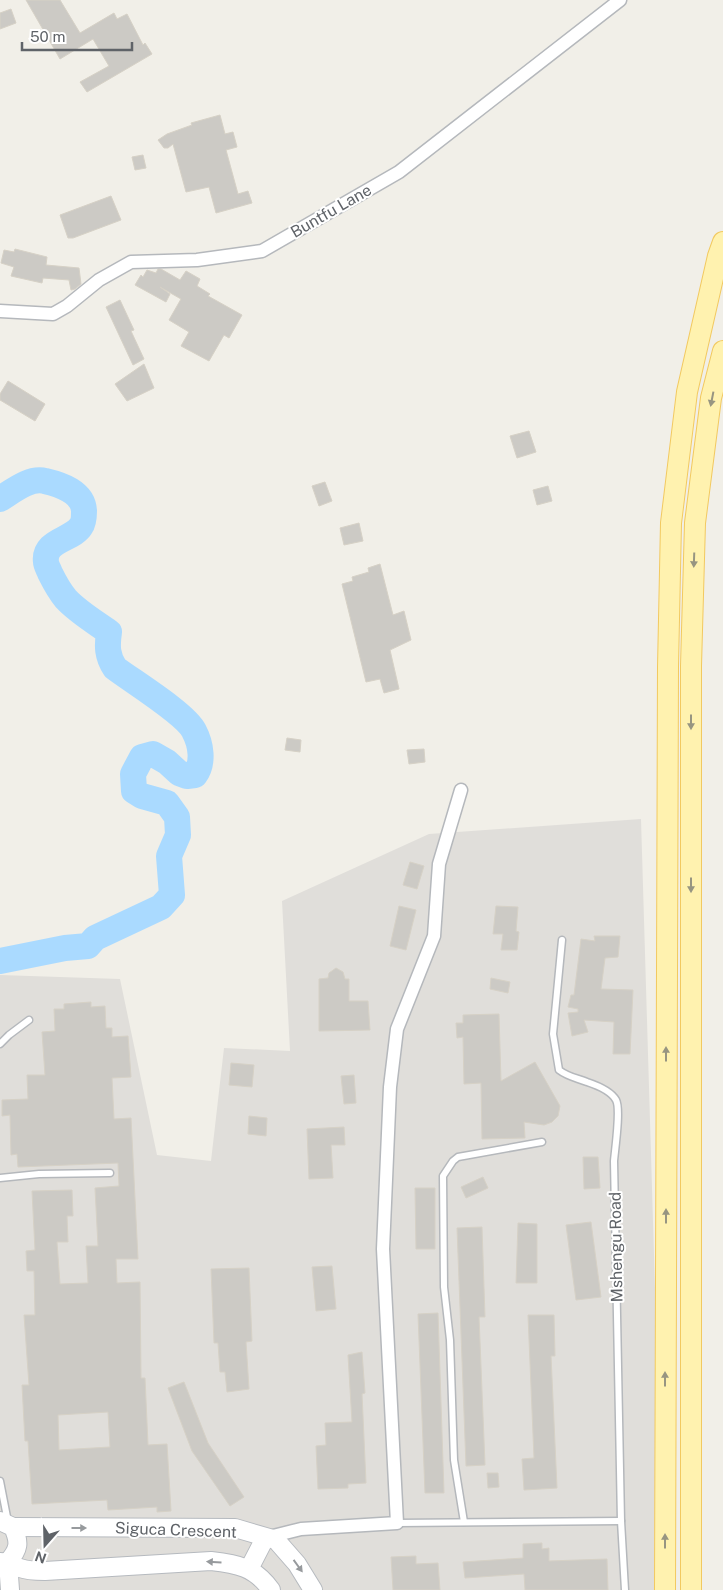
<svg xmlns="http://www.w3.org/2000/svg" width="723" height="1590" font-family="'Public Sans',sans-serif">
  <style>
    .industrial { fill: #e0deda }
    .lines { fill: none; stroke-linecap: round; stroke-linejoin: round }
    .river { stroke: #aadaff; stroke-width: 26 }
    .building { fill: #cccac5; stroke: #d6d1c6; fill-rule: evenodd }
    .lane-casing { stroke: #b5b8bc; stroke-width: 9 }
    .street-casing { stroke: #b5b8bc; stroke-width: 15 }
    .secondary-casing { stroke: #b6babf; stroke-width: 20 }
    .primary-casing { stroke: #f2c960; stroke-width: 22 }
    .lane { stroke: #fff; stroke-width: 6 }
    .street { stroke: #fff; stroke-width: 12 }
    .secondary { stroke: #fff; stroke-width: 18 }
    .primary { stroke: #fff2af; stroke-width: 20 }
    .oneway { fill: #979581 }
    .oneway2 { fill: #979a9d }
    .labels { text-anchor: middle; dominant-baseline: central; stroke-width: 4; stroke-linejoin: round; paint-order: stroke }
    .street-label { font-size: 16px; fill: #5f6368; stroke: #fff }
  </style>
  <rect width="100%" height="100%" fill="#f1efe8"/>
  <polygon class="industrial" points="641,819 664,1590 0,1590 0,975 120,979 157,1155 211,1161 224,1048 290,1051 282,901 429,834"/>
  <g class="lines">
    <path class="river" d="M0,499C13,491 30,477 45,481C62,485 83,492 84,511C84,516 84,522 81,526C73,540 43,540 46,562C46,565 49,570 50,573C54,581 60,592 66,599C78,612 95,622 109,632C107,646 107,656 115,668C132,681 186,714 194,731C201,744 204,763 195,775L187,776L179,773L167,762L153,754L142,757L133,774L134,791L142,796L167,803L177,817L178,835L169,856L172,895L161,907L95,938L88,946L65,948L0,961"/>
  </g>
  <g class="building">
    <polygon points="26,0 60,0 80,33 114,13 117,19 127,14 143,45 145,43 152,54 87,92 80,82 109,66 93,39 60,59"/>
    <polygon points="11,9 16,23 0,29 0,13"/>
    <polygon points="220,115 225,134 233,132 237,147 226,150 238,194 248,191 252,203 216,213 209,187 186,192 173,144 168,148 164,148 158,140 167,134 192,125 191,123"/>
    <polygon points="143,155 146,168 135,170 132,157"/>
    <polygon points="111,196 121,220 73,238 68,238 60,215"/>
    <polygon points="15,249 47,257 46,265 79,268 81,284 75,289 71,290 69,280 43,278 42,283 11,276 14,267 1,263 4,250 14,252"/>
    <polygon points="158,269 161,269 180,280 186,271 200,279 197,286 210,294 208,296 242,315 229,338 224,335 209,361 181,346 189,332 169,320 181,299 160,287 170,294 166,302 135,285 141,275 143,277 147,270 156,273"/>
    <polygon points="120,300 134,330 131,331 144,359 133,365 106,307"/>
    <polygon points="144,364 154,388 127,401 115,384"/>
    <polygon points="8,381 45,404 35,421 0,400 0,394"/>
    <polygon points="529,431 536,452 517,458 510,436"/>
    <polygon points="325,482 332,501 319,506 312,486"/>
    <polygon points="548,486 552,501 537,505 533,490"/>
    <polygon points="359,523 363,541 344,545 340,528"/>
    <polygon points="380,564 393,615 404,611 411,640 390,650 399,689 384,693 380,679 366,682 342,584 353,581 352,577 369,572 368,568"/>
    <polygon points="287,738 301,740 300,752 285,750"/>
    <polygon points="424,749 425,762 409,764 407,750"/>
    <polygon points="410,862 424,866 417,889 403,885"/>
    <polygon points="399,906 416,910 406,950 390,946"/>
    <polygon points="496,906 518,907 516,931 519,932 517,950 501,950 503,934 493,934"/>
    <polygon points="594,936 620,936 618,957 605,958 601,989 633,990 630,1054 613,1054 614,1022 584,1020 588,1032 572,1036 568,1013 578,1012 578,1009 568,1007 571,995 574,995 581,939 595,941"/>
    <polygon points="336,968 343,972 345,979 349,979 349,1001 368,1001 370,1030 319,1031 319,979 328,978 329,973"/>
    <polygon points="491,978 510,982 508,993 490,989"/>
    <path d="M91,1002V1007L105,1006L106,1028H112V1037L128,1036L131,1077L112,1078L114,1119L131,1118L138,1259H116L117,1283L140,1282L141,1378H145L148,1445L167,1444L171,1511L157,1512V1507L108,1510L107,1500L32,1504L28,1441H25L22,1385H29L24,1315H35L34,1271H27L26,1251L35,1250L32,1191L72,1190L73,1216H67L68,1242H57L60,1284L88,1283L86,1246H98L95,1188L119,1186L118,1163L18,1167L17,1154L11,1155L10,1115L2,1116V1100L28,1099L27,1075H45L42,1032L55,1031L54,1009H64V1004ZM108,1412L110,1447L59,1450L58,1415Z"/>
    <polygon points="499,1014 501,1081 535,1062 560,1106 558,1116 552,1122 544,1125 524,1122 525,1138 482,1139 481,1083 464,1084 463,1037 457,1038 456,1023 463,1023 463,1015"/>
    <polygon points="231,1063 254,1065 252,1087 229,1085"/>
    <polygon points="354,1075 356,1103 344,1104 341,1076"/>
    <polygon points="249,1116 267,1118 266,1136 248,1134"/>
    <polygon points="344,1127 345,1145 331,1145 333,1178 309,1179 307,1129"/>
    <polygon points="583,1157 598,1157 600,1188 584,1189"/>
    <polygon points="483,1177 488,1188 466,1198 461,1187"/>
    <polygon points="415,1188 435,1188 435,1249 416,1249"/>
    <polygon points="591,1222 601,1297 576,1300 566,1225"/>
    <polygon points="518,1223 537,1224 537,1283 516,1283"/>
    <polygon points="482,1227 485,1317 479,1317 485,1465 466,1466 457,1228"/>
    <polygon points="332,1266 336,1309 316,1311 312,1267"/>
    <polygon points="249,1268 252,1341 246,1342 249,1389 227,1392 225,1372 220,1372 218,1343 214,1343 211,1269"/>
    <polygon points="438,1313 444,1493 425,1493 418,1314"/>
    <polygon points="528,1315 554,1315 555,1356 551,1356 557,1488 524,1490 522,1459 534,1458"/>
    <polygon points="362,1352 365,1393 362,1394 366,1483 348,1484 348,1488 318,1489 316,1446 326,1445 325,1423 352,1422 348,1355"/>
    <polygon points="184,1382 208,1443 244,1497 230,1506 192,1451 168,1388"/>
    <polygon points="487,1473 498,1473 499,1487 488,1488"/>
    <polygon points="542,1543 542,1549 549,1548 549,1561 607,1559 608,1590 525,1590 524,1574 465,1578 463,1562 523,1558 523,1544"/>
    <polygon points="416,1556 416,1564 438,1563 440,1590 393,1590 391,1557"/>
  </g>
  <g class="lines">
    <defs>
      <g id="lane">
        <path d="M562,940L553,1034L559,1070C568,1077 577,1078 587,1082C596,1085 611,1091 616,1100C621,1109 615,1149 614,1161L621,1521L625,1590"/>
        <polyline points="0,1044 9,1035 29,1020"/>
        <polyline points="0,1178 39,1174 110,1173"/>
        <polyline points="0,1481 8,1522"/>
        <polyline points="464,1522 454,1460 450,1340 444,1287 443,1176 453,1161 458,1157 542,1142"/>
        <polyline points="397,1523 621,1521"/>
      </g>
      <g id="street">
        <polyline points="0,311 53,314 67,306 99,280 131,262 197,260 262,251 399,172 620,0"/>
        <polyline points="265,1538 301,1529 397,1523 383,1249 390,1087 397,1029 434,936 439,864 461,790"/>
      </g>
      <g id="secondary">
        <path d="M0,1521L13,1527C20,1543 19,1549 8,1562L10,1590"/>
        <polyline points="13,1527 235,1528 276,1540 297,1564 313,1590"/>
        <path d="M0,1562C8,1562 13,1566 20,1568C28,1571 37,1571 45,1571L211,1561C237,1564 255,1567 271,1590"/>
        <polyline points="249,1569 265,1538"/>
      </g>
      <g id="primary">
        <polyline points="665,1590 668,667 671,523 687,392 718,256 723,242"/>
        <polyline points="691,1590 691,666 695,523 711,398 723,351"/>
      </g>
    </defs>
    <use href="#lane" class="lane-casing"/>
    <use href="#street" class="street-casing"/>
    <use href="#secondary" class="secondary-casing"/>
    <use href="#primary" class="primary-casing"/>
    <use href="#lane" class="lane"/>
    <use href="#street" class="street"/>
    <use href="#secondary" class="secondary"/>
    <use href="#primary" class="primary"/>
  </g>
  <defs><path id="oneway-solid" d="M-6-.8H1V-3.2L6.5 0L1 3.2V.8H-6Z" transform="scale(1.25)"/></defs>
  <g class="oneway">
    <use href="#oneway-solid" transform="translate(712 399) rotate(101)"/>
    <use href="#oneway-solid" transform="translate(694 560) rotate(92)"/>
    <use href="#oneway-solid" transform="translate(691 722) rotate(90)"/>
    <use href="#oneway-solid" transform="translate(691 885) rotate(90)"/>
    <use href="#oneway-solid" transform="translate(666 1054) rotate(-90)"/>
    <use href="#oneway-solid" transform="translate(666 1216) rotate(-90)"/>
    <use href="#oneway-solid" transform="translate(665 1379) rotate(-90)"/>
    <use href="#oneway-solid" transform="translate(665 1541) rotate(-90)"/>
  </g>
  <g class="oneway2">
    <use href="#oneway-solid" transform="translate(79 1528)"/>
    <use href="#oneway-solid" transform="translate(214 1562) rotate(-177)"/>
    <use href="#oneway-solid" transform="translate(298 1566) rotate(54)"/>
  </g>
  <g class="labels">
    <g class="street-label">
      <text transform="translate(331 211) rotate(-30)">Buntfu Lane</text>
      <text transform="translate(616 1247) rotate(-91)">Mshengu Road</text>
      <text transform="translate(176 1530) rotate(2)">Siguca Crescent</text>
    </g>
  </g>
  <g transform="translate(45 1545) rotate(200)" stroke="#ffffff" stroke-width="4" paint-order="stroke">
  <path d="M0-4L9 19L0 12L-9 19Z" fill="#5f6368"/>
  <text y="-8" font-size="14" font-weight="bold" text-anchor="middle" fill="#5f6368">N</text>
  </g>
  <path d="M22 42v8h110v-8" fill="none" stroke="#5f6368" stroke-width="2.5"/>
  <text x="30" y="42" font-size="15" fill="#5f6368" stroke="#ffffff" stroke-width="4" paint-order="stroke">50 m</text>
</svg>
